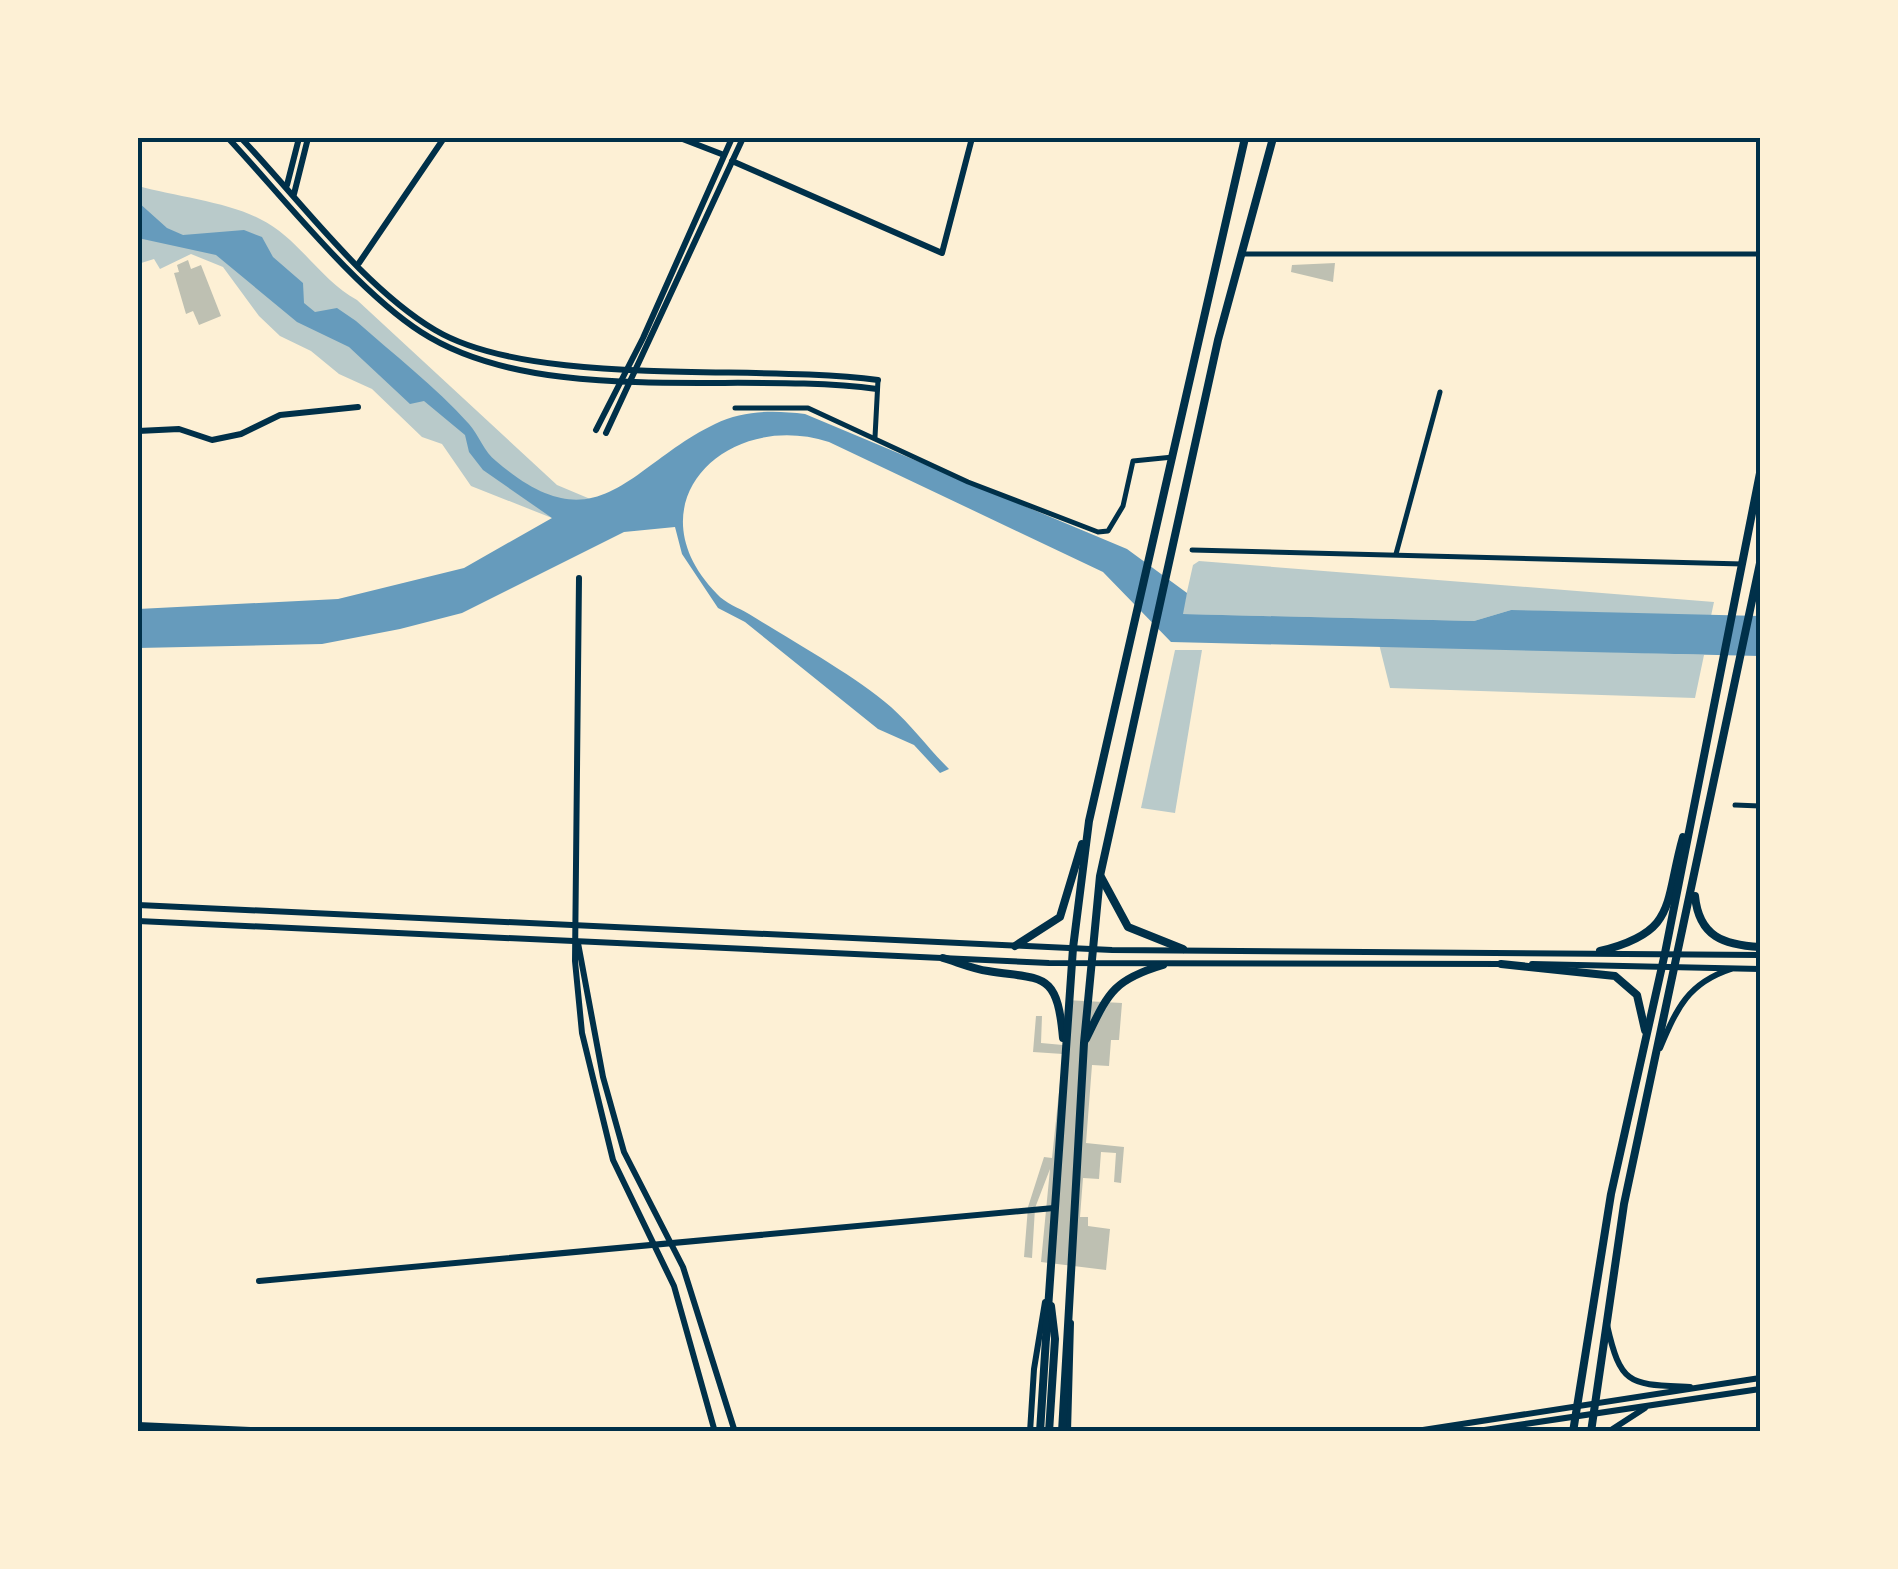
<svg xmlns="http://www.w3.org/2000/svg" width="1898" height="1569" font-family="'Nunito Sans',sans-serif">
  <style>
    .green { fill: #b9caca }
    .water { fill: #669bbc }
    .building { fill: #bec0b2 }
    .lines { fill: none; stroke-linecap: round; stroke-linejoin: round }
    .minor { stroke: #003049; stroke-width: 5 }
    .tertiary { stroke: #003049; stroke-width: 6 }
    .secondary { stroke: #003049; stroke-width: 6 }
    .primary { stroke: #003049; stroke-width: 8 }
    .trunk { stroke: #003049; stroke-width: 8 }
    .neatline { fill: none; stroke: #003049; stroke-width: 4 }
  </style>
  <rect width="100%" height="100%" fill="#fdf0d5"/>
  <g class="green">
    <path d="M138,186C174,196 228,202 260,219C299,238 320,280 357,300L557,485L595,501L552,518L471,486L442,444L422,437L372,389L339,374L311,351L280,336L259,316L223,267L191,254L160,269L154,259L138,264Z"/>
    <polygon points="1199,561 1714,602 1711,616 1511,610 1474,621 1182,614 1193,565"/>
    <polygon points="1379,644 1704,655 1695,698 1390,688"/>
    <polygon points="1175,650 1202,650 1175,813 1141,808"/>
  </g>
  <path class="water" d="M138,202L167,228L183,235L244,230L262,237L273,257L303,283L304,303L315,312L337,308L356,321C393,354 435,386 469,424C479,435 484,452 496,461C598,549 629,465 715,424C743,410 774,410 805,414L1127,549L1187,593L1183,614L1474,621L1511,610L1760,616V656L1171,642L1103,572L829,442C725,409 630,505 717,594C725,603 739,608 749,614C792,641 854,675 891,707C912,726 929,749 949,769L940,773L914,745L878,729L745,622L718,608L682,554L675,527L624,532L462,613L400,629L322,644L138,648V609L338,599L464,568L552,518L483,470L469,452L465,435L424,401L410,404L349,347L297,322L216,255L138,238Z"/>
  <g class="building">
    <polygon points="188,260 191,269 201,265 221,316 199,325 193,311 186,314 174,273 179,272 177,265"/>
    <polygon points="1335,263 1333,282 1291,272 1292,265"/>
    <polygon points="1066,1000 1122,1003 1119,1040 1111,1040 1109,1066 1092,1065 1086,1143 1124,1147 1121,1183 1114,1182 1116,1153 1101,1152 1099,1179 1083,1178 1080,1217 1088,1217 1088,1226 1110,1229 1106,1270 1041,1262 1050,1169 1035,1208 1032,1258 1024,1257 1028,1207 1044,1157 1052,1158 1063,1054 1033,1052 1036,1016 1042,1016 1041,1043 1063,1045"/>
  </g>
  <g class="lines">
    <g class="minor">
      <polyline points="1244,254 1760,254"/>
      <polyline points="735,408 808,408 968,482 1098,532 1108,531 1123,506 1133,461 1173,457"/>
      <polyline points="875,437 878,380"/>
      <polyline points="1192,550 1743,564"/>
      <polyline points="1396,554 1440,392"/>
      <polyline points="1735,805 1760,806"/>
    </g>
    <g class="tertiary">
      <polyline points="680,138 724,155"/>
      <polyline points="732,161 942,253 972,138"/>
      <polyline points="359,263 444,138"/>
      <polyline points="138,431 179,429 212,440 241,434 280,415 358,407"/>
      <polyline points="579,578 575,961 582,1033 613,1160 674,1286 715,1432"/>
      <polyline points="578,943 603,1077 624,1152 683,1267 735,1432"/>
      <path d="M1660,1048C1677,1008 1688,983 1731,969"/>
      <polyline points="259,1281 1054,1208"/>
      <path d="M1607,1325C1621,1387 1630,1384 1690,1387"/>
      <polyline points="1608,1432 1645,1408"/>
    </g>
    <g class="secondary">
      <path d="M228,138C282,196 356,290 421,332C540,409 740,370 877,389"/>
      <path d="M241,138C299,199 363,287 435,330C534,389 758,363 878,380"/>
      <polyline points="287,185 299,138"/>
      <polyline points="294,194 308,138"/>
      <polyline points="596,430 643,338 732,138"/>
      <polyline points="606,433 743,138"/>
      <polyline points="138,905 1112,950 1760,955"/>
      <polyline points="138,921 1049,963 1504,964"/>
      <polyline points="1532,964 1760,969"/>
      <polyline points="138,1425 299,1432"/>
      <polyline points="1030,1432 1034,1369 1045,1302"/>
      <polyline points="1068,1432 1071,1323"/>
      <polyline points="1410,1432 1760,1378"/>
      <polyline points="1471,1432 1760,1389"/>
    </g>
    <g class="primary">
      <polyline points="1101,877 1128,927 1183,949"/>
      <path d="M1695,896C1699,937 1724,945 1760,947"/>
      <polyline points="1015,946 1060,917 1082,844"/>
      <path d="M1600,951C1678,932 1664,904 1683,837"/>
      <path d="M943,958C957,962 973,969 988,971C1043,980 1057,970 1063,1038"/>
      <polyline points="1501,964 1615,976 1637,995 1645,1030"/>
      <path d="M1086,1039C1108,994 1112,980 1163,965"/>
      <polyline points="1046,1338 1073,948 1089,821 1245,138"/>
      <polyline points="1049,1432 1055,1339 1051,1306"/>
      <polyline points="1062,1432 1084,1043 1100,876 1218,340 1273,138"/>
      <polyline points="1573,1432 1611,1194 1665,953 1760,473"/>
      <polyline points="1591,1432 1624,1204 1760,563"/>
    </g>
    <polyline class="trunk" points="1040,1432 1046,1338"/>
  </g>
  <rect width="1898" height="1569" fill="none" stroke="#fdf0d5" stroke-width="280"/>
  <rect x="140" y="140" width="1618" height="1289" class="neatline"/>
</svg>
